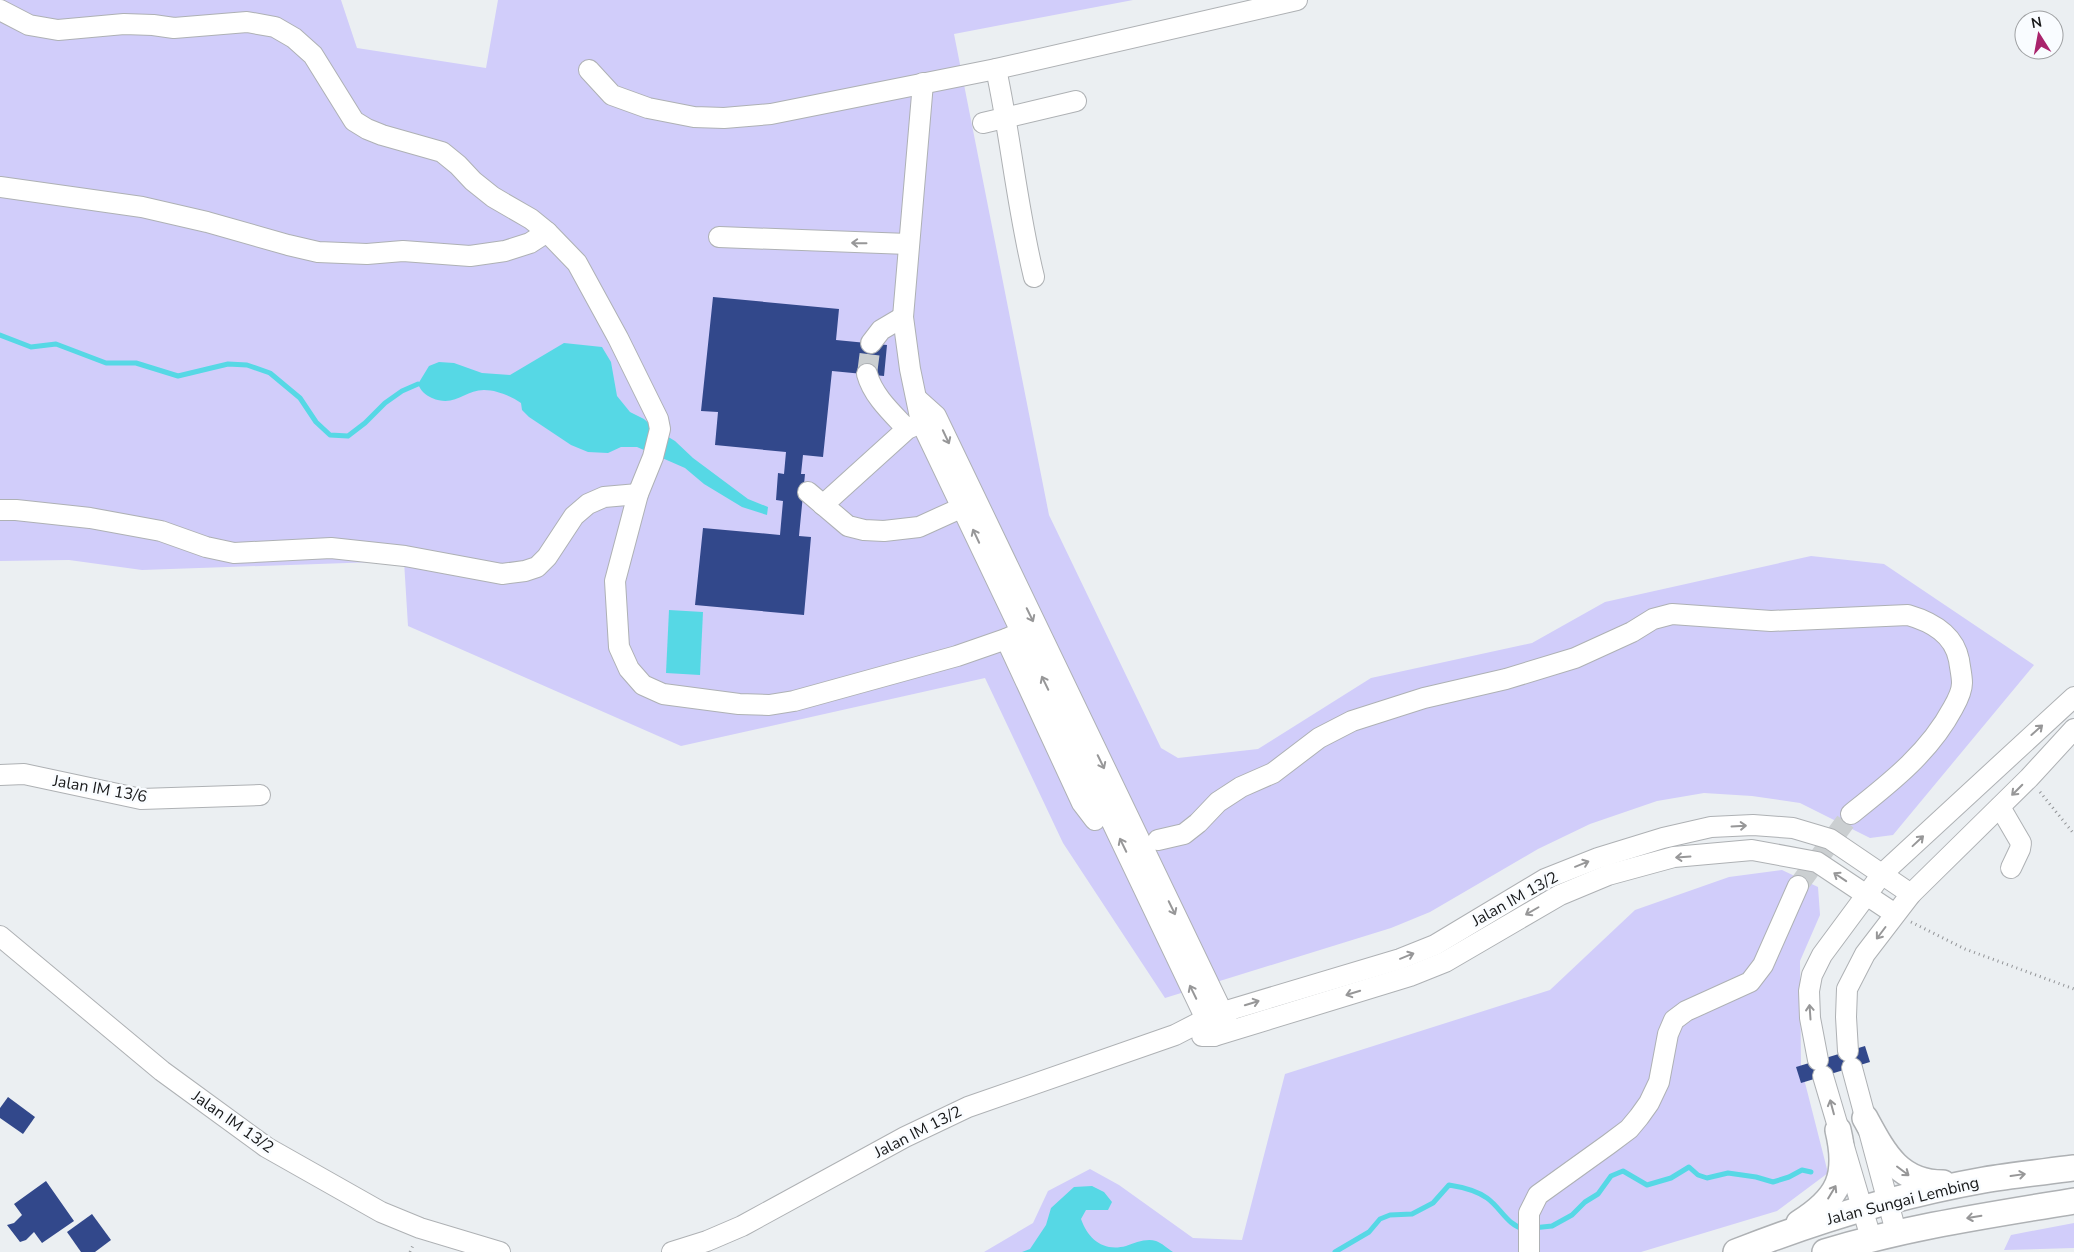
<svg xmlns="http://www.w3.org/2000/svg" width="2074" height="1252" font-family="'Nunito Sans',sans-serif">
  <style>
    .green { fill: #d1cdfa }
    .water { fill: #56d8e5 }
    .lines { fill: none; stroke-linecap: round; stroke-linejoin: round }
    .stream { stroke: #56d8e5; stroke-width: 5 }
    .building { fill: #32488b }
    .minor-tunnel { stroke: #cbcfd1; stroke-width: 20; stroke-dasharray: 20 10; stroke-linecap: butt }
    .minor-casing { stroke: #aeb1b4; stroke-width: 22 }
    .major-casing { stroke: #aeb1b4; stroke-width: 28 }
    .path { stroke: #929497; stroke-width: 3; stroke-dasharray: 1 4; stroke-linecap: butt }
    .minor { stroke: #fff; stroke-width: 20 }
    .major { stroke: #fff; stroke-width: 25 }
    .oneway { stroke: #979798 }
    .labels { text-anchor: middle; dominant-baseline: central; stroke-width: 5; stroke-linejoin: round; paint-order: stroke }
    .street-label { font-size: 16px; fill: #171819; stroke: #f9fcff }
  </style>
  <rect width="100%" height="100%" fill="#ebeff2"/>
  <g class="green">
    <polygon points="0,0 341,0 357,48 486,68 498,0 1133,0 954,34 1049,515 1161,748 1178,758 1258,749 1371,678 1532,643 1605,602 1811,556 1884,564 2034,665 1893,835 1870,838 1800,803 1752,796 1704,793 1657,801 1590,824 1538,849 1430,912 1391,928 1165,998 1063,843 985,678 681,746 408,626 404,561 142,570 69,560 0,561"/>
    <polygon points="1782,870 1818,887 1820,915 1800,961 1801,1067 1828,1173 1777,1211 1641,1252 984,1252 1033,1223 1048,1191 1090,1169 1119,1185 1193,1238 1242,1240 1285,1074 1550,990 1635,910 1729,877"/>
    <polygon points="2074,1223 2074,1248 2004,1250 2011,1235"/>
  </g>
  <g class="water">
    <path d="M564,343L602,347L611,362L617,396L630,412L644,419L655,429L675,441L693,458L748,499L768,507L767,515L742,507L704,484L685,468L637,447H621L608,453L588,452L571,445L529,417L522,410L521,403C510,396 497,390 484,390C464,390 455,408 432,398C425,395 421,391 418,384L429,366L439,362L454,363L482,373L510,375Z"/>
    <polygon points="669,610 703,612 700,675 666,673"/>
    <path d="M1092,1186L1104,1192L1112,1202L1108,1210H1086L1081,1219C1088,1239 1103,1252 1126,1246C1135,1243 1146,1238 1156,1241C1162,1243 1168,1249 1173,1252H1022L1030,1249L1046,1225L1051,1208L1074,1187Z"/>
  </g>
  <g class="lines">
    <g class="stream">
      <polyline points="0,335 31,347 56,344 106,363 136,363 178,376 228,364 247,365 270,373 300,398 316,422 330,435 348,436 365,423 385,403 402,391 418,384"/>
      <polyline points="1533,1228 1552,1226 1572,1215 1585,1202 1598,1194 1611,1176 1623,1171 1647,1185 1671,1178 1689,1167 1698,1175 1707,1178 1728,1173 1756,1177 1773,1182 1789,1177 1802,1170 1811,1172"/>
      <path d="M1335,1252L1369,1232L1380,1219L1390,1215L1412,1214L1433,1203L1449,1185C1462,1187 1477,1191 1487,1198C1501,1208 1507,1225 1524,1229"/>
    </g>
  </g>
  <g class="building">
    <polygon points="713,297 839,309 836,340 887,345 884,376 832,371 823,457 803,455 801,474 805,474 799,536 811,537 804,615 695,605 703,528 780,535 783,501 776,500 778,473 784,474 786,452 715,445 718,412 701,411"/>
    <polygon points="1865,1046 1870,1062 1801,1083 1796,1067"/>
    <polygon points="8,1097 35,1117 23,1134 0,1118 0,1108"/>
    <polygon points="46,1181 74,1221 42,1243 34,1232 26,1240 20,1242 7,1225 14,1223 22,1215 14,1204"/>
    <polygon points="92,1214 111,1240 95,1252 81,1252 67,1232"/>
  </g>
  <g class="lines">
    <g class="minor-tunnel">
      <polyline points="867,374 871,343"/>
      <polyline points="1798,886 1851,814"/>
    </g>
    <defs>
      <g id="minor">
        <polyline points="0,10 29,25 58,30 124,24 153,25 174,28 247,22 275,27 294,38 313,55 354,121 367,129 382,135 442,152 458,165 473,181 493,197 531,219 547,232 577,263 618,338 658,419 660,429 653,457 638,494 615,581 619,647 629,669 643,685 663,694 739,704 769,705 794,701 957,656 1006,639 1021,632"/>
        <path d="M996,69C1011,138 1017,208 1034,277"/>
        <polyline points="589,70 612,95 648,108 694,117 724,118 771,114 996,69 1297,0"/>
        <polyline points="923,83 903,317 910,369 921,422 1214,1036"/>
        <polyline points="983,123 1076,101"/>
        <polyline points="0,187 142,207 207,222 288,245 318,252 367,254 403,251 470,256 505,251 530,243 547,232"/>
        <polyline points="719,237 908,244"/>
        <polyline points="871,343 881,330 903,317"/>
        <path d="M867,374C873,396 892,413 907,429"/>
        <polyline points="917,399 936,416 1228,1024"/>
        <polyline points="808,492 848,526 864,530 884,531 919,527 972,503"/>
        <polyline points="823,505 907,429 932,418"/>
        <polyline points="0,510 16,510 90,518 161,531 206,547 234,553 331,548 405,556 502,574 525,571 537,567 547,557 574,516 588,504 604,497 638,494"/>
        <polyline points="1006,639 1082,803 1095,820"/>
        <polyline points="0,775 24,774 141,799 260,795"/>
        <polyline points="2000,807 2021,843 2020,849 2011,868"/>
        <path d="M1158,840L1184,834L1198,823L1218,802L1241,787L1273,773L1319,738L1352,721L1424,698L1506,679L1575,658L1632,632L1653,619L1672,614L1771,621L1908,615C1932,622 1954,634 1959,660C1960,668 1962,676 1962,683C1962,691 1957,701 1953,708C1929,753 1890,783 1851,814"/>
        <polyline points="0,936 162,1071 266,1147 381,1212 420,1228 500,1252"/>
        <polyline points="1202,1036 1214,1036 1410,976 1445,962 1560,895 1608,875 1674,857 1752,850 1817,862 1895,914"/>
        <polyline points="1848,1051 1846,1017 1847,989 1865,954 1911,894 2029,778 2074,729"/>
        <polyline points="1818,1060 1810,1018 1809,991 1812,975 1822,955 1882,874 2074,697"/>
        <polyline points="1852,1068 1896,1232"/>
        <polyline points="1823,1076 1871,1238"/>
        <polyline points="672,1252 707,1241 742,1226 905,1137 968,1107 1175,1035 1206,1019 1223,1012 1400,959 1435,945 1545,879 1598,858 1663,838 1711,827 1753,825 1793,828 1830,839 1911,894"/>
        <polyline points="1529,1252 1529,1213 1538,1195 1609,1144 1629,1129 1639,1117 1649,1103 1659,1082 1668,1034 1674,1020 1686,1011 1750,982 1763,965 1798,886"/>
      </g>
      <g id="major">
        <path d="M1865,1118C1884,1153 1899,1183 1943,1183"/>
        <path d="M1799,1223C1839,1198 1849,1176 1838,1130"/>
        <path d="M1736,1252C1815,1221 1899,1195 1984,1180C2013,1175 2044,1172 2074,1168"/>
        <path d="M1825,1252C1907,1227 1990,1215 2074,1201"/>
      </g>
    </defs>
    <use href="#minor" class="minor-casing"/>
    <use href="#major" class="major-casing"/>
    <g class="path">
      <polyline points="2040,792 2074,834"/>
      <polyline points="1911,922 1965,949 2074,989"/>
      <polyline points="410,1252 414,1243"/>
    </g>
    <use href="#minor" class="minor"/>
    <use href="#major" class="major"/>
  </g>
  <defs><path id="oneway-shaft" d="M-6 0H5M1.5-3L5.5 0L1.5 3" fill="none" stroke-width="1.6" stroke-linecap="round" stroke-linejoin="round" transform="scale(1.25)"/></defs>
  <g class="oneway">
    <use href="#oneway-shaft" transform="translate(859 243) rotate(-179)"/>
    <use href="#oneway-shaft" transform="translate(946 437) rotate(65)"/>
    <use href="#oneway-shaft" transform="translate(976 536) rotate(-115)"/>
    <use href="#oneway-shaft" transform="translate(1030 615) rotate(64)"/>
    <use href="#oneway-shaft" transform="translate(1045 683) rotate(-116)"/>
    <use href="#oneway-shaft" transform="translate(2037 730) rotate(-42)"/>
    <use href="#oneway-shaft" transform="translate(1101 762) rotate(64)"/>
    <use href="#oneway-shaft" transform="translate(2017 790) rotate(135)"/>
    <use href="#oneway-shaft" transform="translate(1739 826) rotate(-3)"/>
    <use href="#oneway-shaft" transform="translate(1918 841) rotate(-43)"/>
    <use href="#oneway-shaft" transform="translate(1123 845) rotate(-116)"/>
    <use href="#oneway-shaft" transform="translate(1683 857) rotate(176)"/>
    <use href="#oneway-shaft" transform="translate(1582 864) rotate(-22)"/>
    <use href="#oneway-shaft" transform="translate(1840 877) rotate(-146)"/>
    <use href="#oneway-shaft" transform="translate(1172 908) rotate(64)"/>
    <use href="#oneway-shaft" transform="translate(1532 911) rotate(150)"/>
    <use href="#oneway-shaft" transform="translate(1881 933) rotate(127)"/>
    <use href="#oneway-shaft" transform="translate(1407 956) rotate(-22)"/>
    <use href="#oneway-shaft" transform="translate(1193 992) rotate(-116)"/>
    <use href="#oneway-shaft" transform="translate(1353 993) rotate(163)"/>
    <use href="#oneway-shaft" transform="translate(1252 1003) rotate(-17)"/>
    <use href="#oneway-shaft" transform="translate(1810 1012) rotate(-94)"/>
    <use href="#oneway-shaft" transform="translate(1832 1107) rotate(-105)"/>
    <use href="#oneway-shaft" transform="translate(1903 1171) rotate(37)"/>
    <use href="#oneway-shaft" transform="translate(2018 1175) rotate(-8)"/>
    <use href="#oneway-shaft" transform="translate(1832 1192) rotate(-59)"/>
    <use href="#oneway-shaft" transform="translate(1974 1217) rotate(171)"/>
  </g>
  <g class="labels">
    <g class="street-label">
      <text transform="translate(100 789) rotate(10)">Jalan IM 13/6</text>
      <text transform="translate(1515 899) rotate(-29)">Jalan IM 13/2</text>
      <text transform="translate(233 1122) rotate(35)">Jalan IM 13/2</text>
      <text transform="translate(918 1132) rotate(-27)">Jalan IM 13/2</text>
      <text transform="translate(1903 1201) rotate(-14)">Jalan Sungai Lembing</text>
    </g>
  </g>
  <g transform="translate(2039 35) rotate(349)"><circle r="24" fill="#f9fcff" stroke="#9fa1a3"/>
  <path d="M0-4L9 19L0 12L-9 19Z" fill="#a9236c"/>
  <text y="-8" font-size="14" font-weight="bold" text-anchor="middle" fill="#171819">N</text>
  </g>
</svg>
